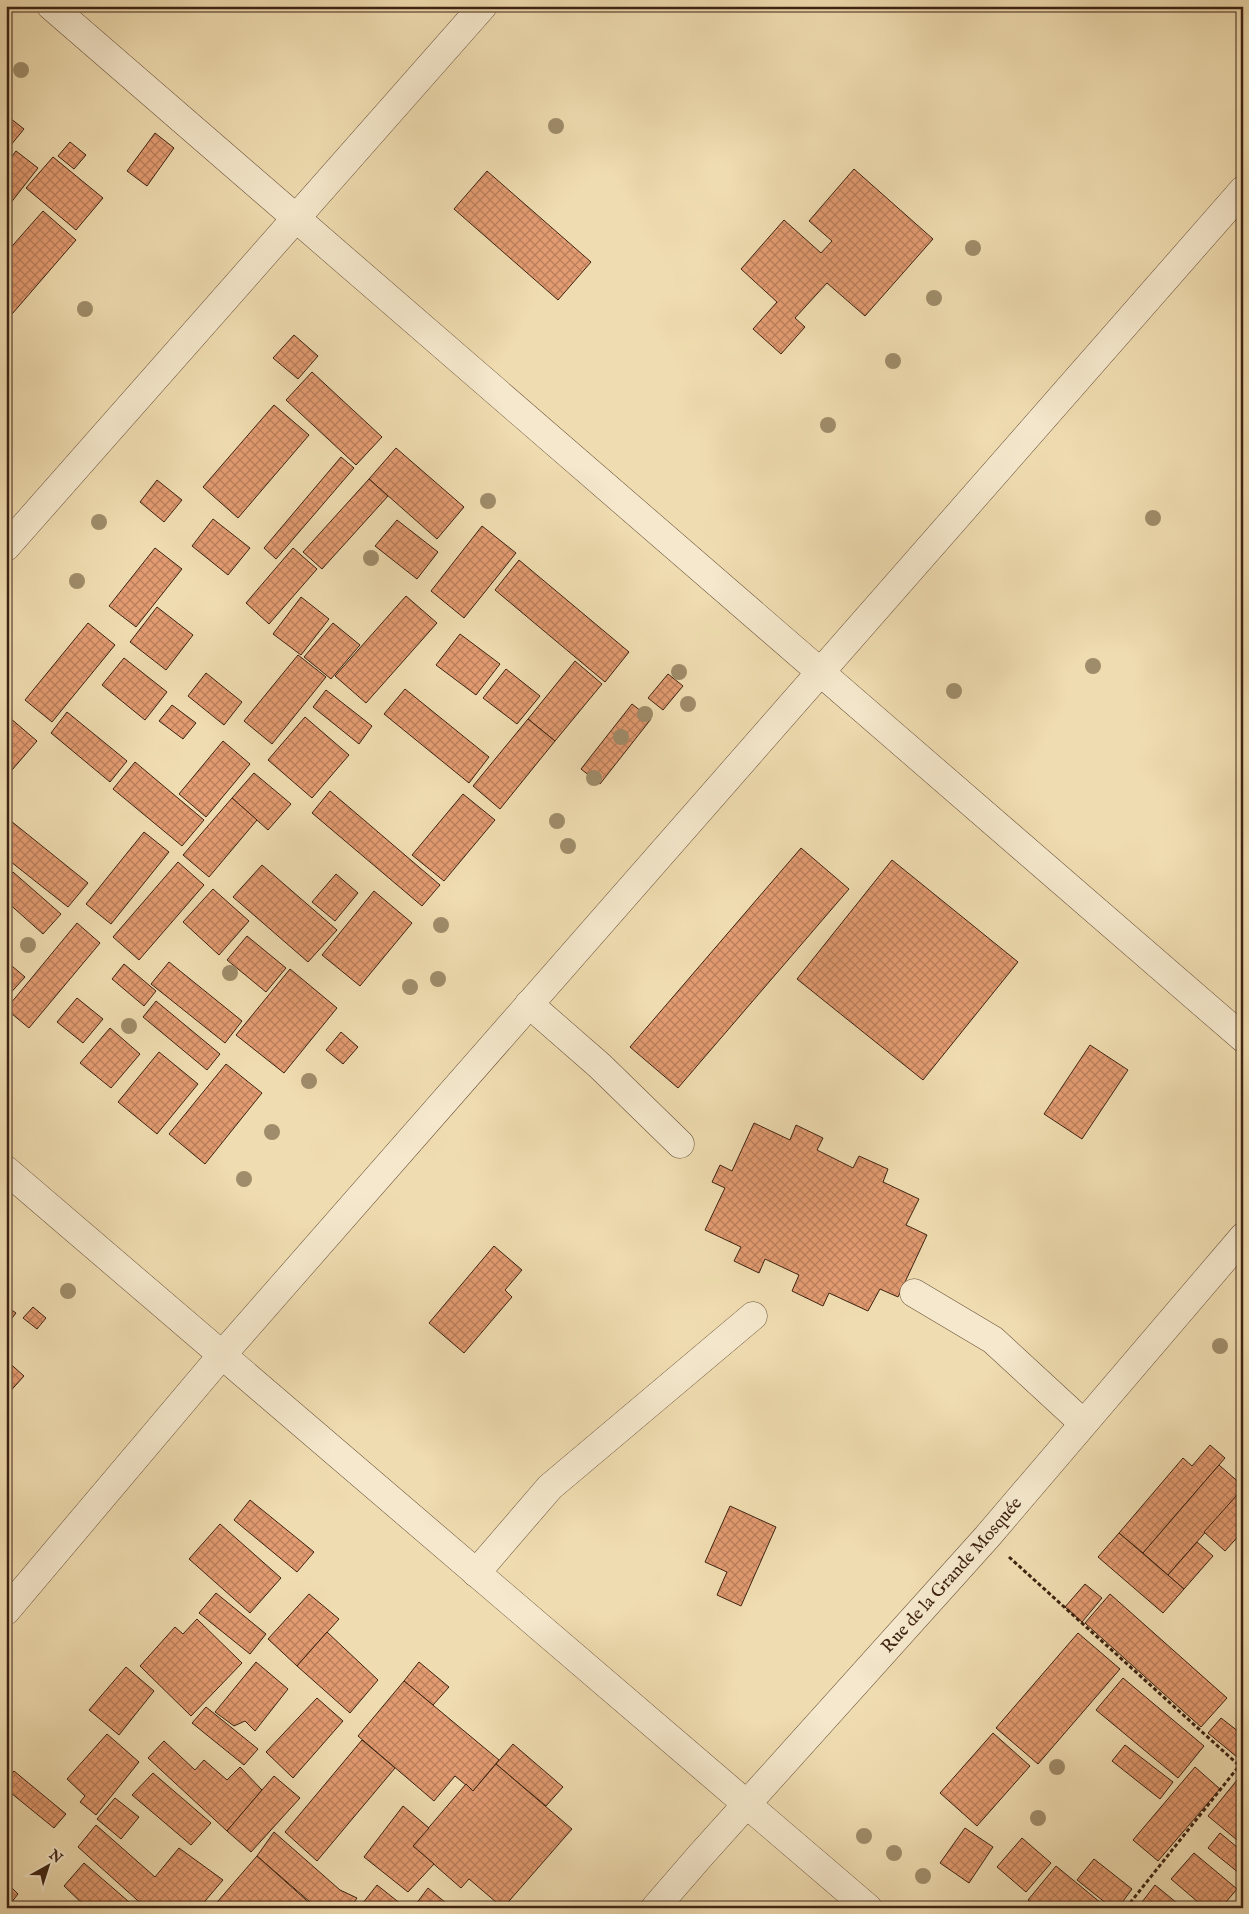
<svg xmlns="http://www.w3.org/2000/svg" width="1249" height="1914" font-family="'IM FELL English',serif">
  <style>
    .building { fill: url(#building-cross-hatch); stroke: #3e2312 }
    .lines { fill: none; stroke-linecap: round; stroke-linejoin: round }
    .minor-casing { stroke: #6a513a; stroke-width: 29 }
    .path { stroke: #3e2312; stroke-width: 3; stroke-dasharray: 4 2.5; stroke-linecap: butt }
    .minor { stroke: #f5e8cc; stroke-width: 28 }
    .tree { fill: #9f8c6a }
    .labels { text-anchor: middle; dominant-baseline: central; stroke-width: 4.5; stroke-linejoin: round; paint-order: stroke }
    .street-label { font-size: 18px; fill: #3e2312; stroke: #f5e8cc }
  </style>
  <defs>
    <pattern id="building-cross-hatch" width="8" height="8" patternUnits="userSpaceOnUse" patternTransform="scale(1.25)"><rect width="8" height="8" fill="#e39b71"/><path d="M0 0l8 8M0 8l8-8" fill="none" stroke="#b97e5b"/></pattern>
  </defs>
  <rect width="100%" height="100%" fill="#efdcb0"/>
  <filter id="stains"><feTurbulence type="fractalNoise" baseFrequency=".004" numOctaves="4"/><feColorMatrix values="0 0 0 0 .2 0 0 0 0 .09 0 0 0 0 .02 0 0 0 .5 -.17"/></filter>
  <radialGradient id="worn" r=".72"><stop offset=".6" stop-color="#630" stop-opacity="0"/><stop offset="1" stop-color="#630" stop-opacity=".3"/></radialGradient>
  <g class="building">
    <polygon points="6,115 24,129 6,151"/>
    <polygon points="155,133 174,148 147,186 127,171"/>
    <polygon points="70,142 86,155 74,169 58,156"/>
    <polygon points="16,151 38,168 6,209 6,164"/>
    <polygon points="53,157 103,198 76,230 26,188"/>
    <polygon points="854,169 933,239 865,316 827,283 795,318 805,327 781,354 753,329 777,302 741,269 784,220 821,253 832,241 809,221"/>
    <polygon points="487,171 591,262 558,300 454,209"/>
    <polygon points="43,211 76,240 6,321 6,253"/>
    <polygon points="294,335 318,356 298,379 273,358"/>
    <polygon points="312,372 382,437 356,465 286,400"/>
    <polygon points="274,405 309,435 238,518 203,487"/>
    <polygon points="396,448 464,507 437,539 369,479"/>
    <polygon points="341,457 354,468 276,559 264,548"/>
    <polygon points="369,479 388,496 322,569 303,552"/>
    <polygon points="157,480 182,500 164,522 140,502"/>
    <polygon points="213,519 250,548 228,575 192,546"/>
    <polygon points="397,520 438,552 417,579 375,546"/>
    <polygon points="482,526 516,553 464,618 431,591"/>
    <polygon points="155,548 182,569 136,627 109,606"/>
    <polygon points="293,548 317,569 269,624 246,603"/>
    <polygon points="519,560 629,652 605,682 495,590"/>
    <polygon points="406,596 437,623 366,703 335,676"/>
    <polygon points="301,597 329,619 301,655 273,634"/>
    <polygon points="157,607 193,635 166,670 130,642"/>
    <polygon points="88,623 115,645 52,722 25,700"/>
    <polygon points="333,623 360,645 331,679 304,657"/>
    <polygon points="460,634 500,664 476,695 436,665"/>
    <polygon points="298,655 326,677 272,744 244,721"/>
    <polygon points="124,658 167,692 145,720 102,685"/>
    <polygon points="575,661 602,684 555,741 528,719"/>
    <polygon points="506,669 540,696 517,724 483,698"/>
    <polygon points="206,673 242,702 224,725 188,696"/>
    <polygon points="668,674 683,686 663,710 648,698"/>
    <polygon points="405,689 489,757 469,783 384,714"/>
    <polygon points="326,690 372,726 359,744 313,707"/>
    <polygon points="632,704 651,719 600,784 581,769"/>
    <polygon points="172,705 196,723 183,739 159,721"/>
    <polygon points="67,712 127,761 110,782 51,733"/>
    <polygon points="305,717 349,755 312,798 268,760"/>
    <polygon points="10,718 37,741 6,777 6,723"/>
    <polygon points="528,719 555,741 500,809 473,786"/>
    <polygon points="223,741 250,764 206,817 179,794"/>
    <polygon points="135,762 204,820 182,846 113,789"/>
    <polygon points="254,773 291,804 268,830 232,798"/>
    <polygon points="330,791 440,885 422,906 312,813"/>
    <polygon points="463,794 495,820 444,881 412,855"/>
    <polygon points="232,798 257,820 209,877 183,855"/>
    <polygon points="6,817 88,883 68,907 6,858"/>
    <polygon points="144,832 169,852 111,924 86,904"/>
    <polygon points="801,848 849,889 678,1088 630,1047"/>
    <polygon points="892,860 1018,962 923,1080 797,979"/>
    <polygon points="178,862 204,885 139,960 113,937"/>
    <polygon points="262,865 337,930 308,962 233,897"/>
    <polygon points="13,872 61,914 43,934 6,901 6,880"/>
    <polygon points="336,874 358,893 335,921 312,902"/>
    <polygon points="213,889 249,921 219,955 183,922"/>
    <polygon points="374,891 412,923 360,986 322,955"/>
    <polygon points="77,923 100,943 29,1028 6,1009"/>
    <polygon points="247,936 286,968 266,992 227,960"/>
    <polygon points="6,961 25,977 6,998"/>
    <polygon points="169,962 242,1021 225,1043 151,984"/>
    <polygon points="124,964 156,991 144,1006 112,979"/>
    <polygon points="290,969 337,1008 284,1073 236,1035"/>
    <polygon points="77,998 103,1019 83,1043 57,1022"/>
    <polygon points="156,1001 220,1054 207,1070 143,1017"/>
    <polygon points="110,1028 140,1054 111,1088 80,1063"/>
    <polygon points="341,1032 358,1047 343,1064 326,1050"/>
    <polygon points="1090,1045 1128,1070 1082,1139 1044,1114"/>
    <polygon points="159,1052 198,1084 157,1134 118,1102"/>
    <polygon points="226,1064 262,1093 205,1164 169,1134"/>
    <polygon points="754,1123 790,1140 796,1125 823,1138 817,1150 853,1168 859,1156 888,1169 883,1182 919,1199 906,1225 927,1235 898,1297 880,1289 868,1311 829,1293 823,1306 792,1291 799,1275 765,1259 759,1273 734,1261 741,1247 705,1230 725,1188 712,1182 720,1165 732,1171"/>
    <polygon points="494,1246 522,1270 505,1290 512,1297 464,1353 429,1323"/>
    <polygon points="6,1306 16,1313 6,1326"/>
    <polygon points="33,1307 46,1318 37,1329 23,1318"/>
    <polygon points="6,1360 24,1376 6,1396"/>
    <polygon points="1210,1445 1225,1458 1143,1553 1119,1533 1183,1458 1192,1466"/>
    <polygon points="1219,1465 1243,1486 1243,1489 1168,1575 1143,1553"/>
    <polygon points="1237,1495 1243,1500 1243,1531 1225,1551 1204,1532"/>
    <polygon points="250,1500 314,1552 297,1572 234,1520"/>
    <polygon points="730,1506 776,1527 741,1606 717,1595 727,1572 705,1562"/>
    <polygon points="220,1524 281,1578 250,1613 189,1559"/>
    <polygon points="1119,1533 1184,1589 1163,1613 1098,1557"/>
    <polygon points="1197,1542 1213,1556 1184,1589 1168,1575"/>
    <polygon points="1085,1584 1102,1598 1082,1622 1065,1607"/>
    <polygon points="216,1593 266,1634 250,1654 199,1613"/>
    <polygon points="309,1594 339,1619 297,1666 268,1639"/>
    <polygon points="1110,1594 1227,1698 1201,1727 1085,1623"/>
    <polygon points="197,1619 242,1663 191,1716 140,1666 175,1627 183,1634"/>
    <polygon points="327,1632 378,1680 350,1713 297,1666"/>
    <polygon points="1078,1633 1120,1669 1038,1764 996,1728"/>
    <polygon points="256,1662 288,1689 255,1731 245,1721 234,1726 215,1712"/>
    <polygon points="419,1662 449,1687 433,1705 404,1681"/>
    <polygon points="126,1667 154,1691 119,1735 89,1710"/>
    <polygon points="1123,1678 1204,1746 1178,1778 1096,1710"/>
    <polygon points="404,1681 499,1760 473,1791 455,1776 434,1801 358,1736"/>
    <polygon points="317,1698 343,1721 293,1778 266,1752"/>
    <polygon points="206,1707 258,1749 244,1765 192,1723"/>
    <polygon points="1221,1718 1243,1735 1243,1750 1237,1757 1208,1733"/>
    <polygon points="993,1733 1030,1766 977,1826 940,1793"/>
    <polygon points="107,1734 139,1762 96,1815 80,1802 85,1796 67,1779"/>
    <polygon points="362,1740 395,1768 317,1861 285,1832"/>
    <polygon points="164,1741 195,1770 204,1760 227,1780 240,1767 262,1790 227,1831 148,1758"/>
    <polygon points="513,1744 563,1787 546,1806 496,1764"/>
    <polygon points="1125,1745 1173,1782 1160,1799 1112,1761"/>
    <polygon points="496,1764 572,1829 503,1908 469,1879 461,1888 413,1846 466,1784 473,1791"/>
    <polygon points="1195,1767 1220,1789 1158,1861 1133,1840"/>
    <polygon points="14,1771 66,1814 54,1828 6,1789 6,1780"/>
    <polygon points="153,1773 211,1823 191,1845 132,1795"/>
    <polygon points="274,1776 300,1798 251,1852 227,1831"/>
    <polygon points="1237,1780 1243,1785 1243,1845 1208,1816"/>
    <polygon points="115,1798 139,1817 121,1839 97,1819"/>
    <polygon points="403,1806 429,1828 413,1846 434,1864 408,1892 364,1857"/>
    <polygon points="96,1825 155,1877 179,1848 223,1880 199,1908 146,1908 78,1847"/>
    <polygon points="965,1828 993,1847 969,1883 940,1863"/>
    <polygon points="274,1832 340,1890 357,1898 350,1908 317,1908 257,1856"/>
    <polygon points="1220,1833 1243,1852 1243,1868 1239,1873 1208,1848"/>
    <polygon points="1022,1838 1051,1863 1026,1892 997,1867"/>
    <polygon points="1194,1853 1237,1889 1221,1908 1205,1908 1171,1879"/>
    <polygon points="257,1856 315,1908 212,1908"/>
    <polygon points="1094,1859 1132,1889 1118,1908 1112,1908 1077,1880"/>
    <polygon points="84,1863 136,1908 87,1908 64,1886"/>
    <polygon points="1056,1866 1107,1908 1037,1908 1028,1900"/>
    <polygon points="7,1883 18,1894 11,1903 16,1908 6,1908"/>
    <polygon points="377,1885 406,1908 359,1908"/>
    <polygon points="1155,1885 1177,1903 1173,1908 1141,1908 1139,1906"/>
    <polygon points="428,1888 452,1908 413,1908"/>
  </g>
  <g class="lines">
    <defs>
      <g id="minor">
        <polyline points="51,6 1243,1038"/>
        <polyline points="6,547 483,6"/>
        <polyline points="529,1004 600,1066 680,1144"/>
        <polyline points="6,1170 868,1908"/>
        <polyline points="914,1293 993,1340 1083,1423"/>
        <polyline points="476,1573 550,1487 753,1316"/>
        <polyline points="6,1611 222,1355 1243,190"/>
        <path id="s1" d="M655,1908L700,1856L987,1537L1243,1237"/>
      </g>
    </defs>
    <use href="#minor" class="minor-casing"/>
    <g class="path">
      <polyline points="1009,1557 1243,1769"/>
      <polyline points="1126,1908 1243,1761"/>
    </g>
    <use href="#minor" class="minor"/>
  </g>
  <g class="tree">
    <circle cx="21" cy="70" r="8"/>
    <circle cx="556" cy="126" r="8"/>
    <circle cx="973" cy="248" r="8"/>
    <circle cx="934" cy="298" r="8"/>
    <circle cx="85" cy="309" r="8"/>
    <circle cx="893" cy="361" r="8"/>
    <circle cx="828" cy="425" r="8"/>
    <circle cx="488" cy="501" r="8"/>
    <circle cx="1153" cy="518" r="8"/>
    <circle cx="99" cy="522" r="8"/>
    <circle cx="371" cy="558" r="8"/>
    <circle cx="77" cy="581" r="8"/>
    <circle cx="1093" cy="666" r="8"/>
    <circle cx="679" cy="672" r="8"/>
    <circle cx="954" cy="691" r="8"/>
    <circle cx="688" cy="704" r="8"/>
    <circle cx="645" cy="714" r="8"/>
    <circle cx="621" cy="737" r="8"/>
    <circle cx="594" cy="778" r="8"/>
    <circle cx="557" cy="821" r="8"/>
    <circle cx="568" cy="846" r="8"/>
    <circle cx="441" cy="925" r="8"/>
    <circle cx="28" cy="945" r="8"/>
    <circle cx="230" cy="973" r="8"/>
    <circle cx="438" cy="979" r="8"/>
    <circle cx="410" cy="987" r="8"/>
    <circle cx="129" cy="1026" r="8"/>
    <circle cx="309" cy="1081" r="8"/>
    <circle cx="272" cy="1132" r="8"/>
    <circle cx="244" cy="1179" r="8"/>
    <circle cx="68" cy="1291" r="8"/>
    <circle cx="1220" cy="1346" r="8"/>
    <circle cx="1057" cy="1767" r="8"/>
    <circle cx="1038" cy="1818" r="8"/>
    <circle cx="864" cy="1836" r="8"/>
    <circle cx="894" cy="1853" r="8"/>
    <circle cx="923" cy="1876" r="8"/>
  </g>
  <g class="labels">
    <g class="street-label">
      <text stroke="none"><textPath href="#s1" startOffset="446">Rue de la Grande Mosquée</textPath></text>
    </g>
  </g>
  <rect width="1249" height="1914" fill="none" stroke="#efdcb0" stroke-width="25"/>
  <rect x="8" y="8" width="1234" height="1899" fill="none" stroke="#3e2312" stroke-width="2.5"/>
  <rect x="12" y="12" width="1224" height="1889" fill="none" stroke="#3e2312"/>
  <g transform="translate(48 1866) rotate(39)" stroke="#f5e8cc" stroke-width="4" paint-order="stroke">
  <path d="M0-4L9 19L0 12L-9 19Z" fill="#3e2312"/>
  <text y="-8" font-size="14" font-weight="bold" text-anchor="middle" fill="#3e2312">N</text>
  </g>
  <rect width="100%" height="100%" filter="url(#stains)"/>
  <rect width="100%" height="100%" fill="url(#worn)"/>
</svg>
